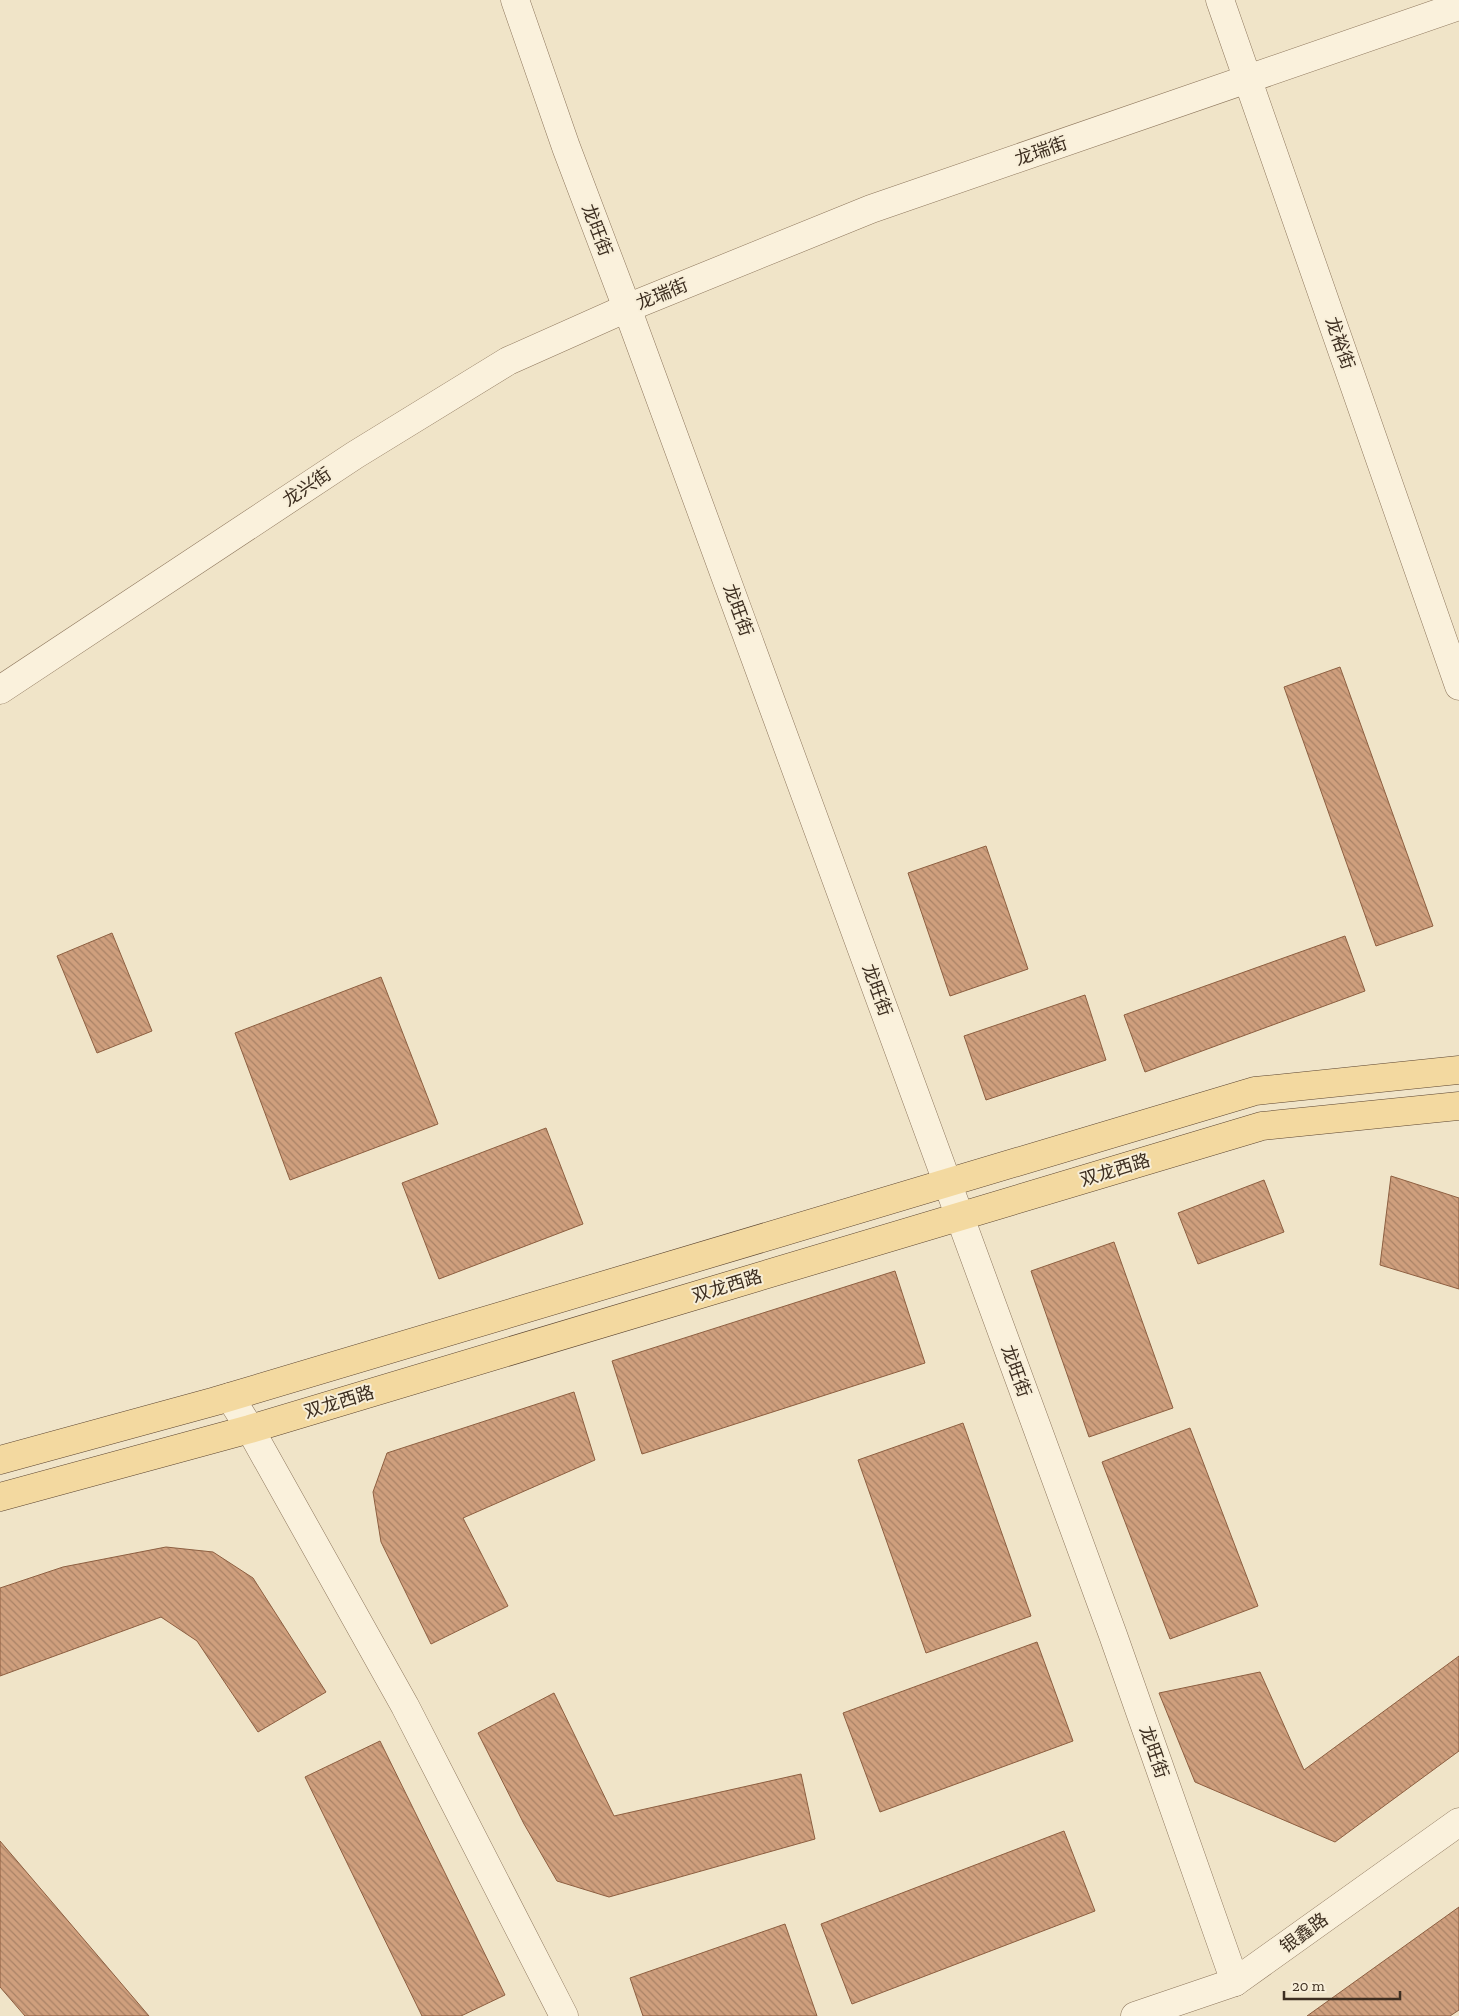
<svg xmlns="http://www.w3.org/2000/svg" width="1459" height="2016" font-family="'Zilla Slab','Noto Sans SC',serif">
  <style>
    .building { fill: url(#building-back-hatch); stroke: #8d5f41 }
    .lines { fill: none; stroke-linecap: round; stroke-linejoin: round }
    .minor-casing { stroke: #8d765c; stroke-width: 29 }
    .major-casing { stroke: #5b4430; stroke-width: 29 }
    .minor { stroke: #faf1dc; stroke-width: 28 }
    .major { stroke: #f3d9a0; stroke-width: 28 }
    .labels { text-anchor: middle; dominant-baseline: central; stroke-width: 4; stroke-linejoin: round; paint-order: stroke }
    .street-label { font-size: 18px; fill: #3d2e20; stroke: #f7eed8 }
  </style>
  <defs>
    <pattern id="building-back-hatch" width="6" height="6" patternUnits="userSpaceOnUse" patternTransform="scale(1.25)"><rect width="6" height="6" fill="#cf9f7d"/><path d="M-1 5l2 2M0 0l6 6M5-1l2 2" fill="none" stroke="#a98266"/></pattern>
  </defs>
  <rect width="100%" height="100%" fill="#f0e4c8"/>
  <g class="building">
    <polygon points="1340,667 1433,926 1376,946 1284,687"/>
    <polygon points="986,846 1028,969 950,996 908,873"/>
    <polygon points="112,933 152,1031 97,1053 57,956"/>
    <polygon points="1345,936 1365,991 1145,1072 1124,1015"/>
    <polygon points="381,977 438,1124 290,1180 235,1033"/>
    <polygon points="1085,995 1106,1060 986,1100 964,1036"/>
    <polygon points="546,1128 583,1224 439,1279 402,1183"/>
    <polygon points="1391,1176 1459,1198 1459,1289 1380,1265"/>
    <polygon points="1264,1180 1284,1232 1198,1264 1178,1213"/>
    <polygon points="1114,1242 1173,1408 1089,1437 1031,1271"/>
    <polygon points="895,1271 925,1363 642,1454 612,1361"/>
    <polygon points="574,1392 595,1460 463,1518 508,1606 431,1644 381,1542 373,1492 387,1453"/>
    <polygon points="963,1423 1031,1616 926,1653 858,1460"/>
    <polygon points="1190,1428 1258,1606 1170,1639 1102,1462"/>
    <polygon points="166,1547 213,1552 253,1578 326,1692 258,1732 197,1641 161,1617 0,1676 0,1588 63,1567"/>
    <polygon points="1037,1642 1073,1741 880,1812 843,1713"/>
    <polygon points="1459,1656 1459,1751 1335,1842 1195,1782 1159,1693 1260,1672 1304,1770"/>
    <polygon points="554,1693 614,1816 801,1774 815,1839 609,1897 557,1881 524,1824 478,1733"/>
    <polygon points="380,1741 505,1995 461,2016 422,2016 305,1777"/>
    <polygon points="1064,1831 1095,1911 852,2004 821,1924"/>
    <polygon points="0,1841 149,2016 25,2016 0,1987"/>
    <polygon points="1459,1907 1459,2010 1450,2016 1307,2016"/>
    <polygon points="785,1924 817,2016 643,2016 630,1978"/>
  </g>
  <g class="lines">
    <defs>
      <g id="minor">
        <polyline points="515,0 566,147 627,308 1113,1635 1235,1982"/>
        <polyline points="1220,0 1459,686"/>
        <polyline points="0,690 355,455 508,361 627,308 871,209 1459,6"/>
        <polyline points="230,1397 250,1429 405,1706 564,2016"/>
        <polyline points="1135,2016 1235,1982 1459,1822"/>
      </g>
      <g id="major">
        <polyline points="0,1460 216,1401 1255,1091 1459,1070"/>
        <polyline points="0,1497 250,1429 1262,1126 1459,1106"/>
      </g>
    </defs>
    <use href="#minor" class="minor-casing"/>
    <use href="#major" class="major-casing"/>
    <use href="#minor" class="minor"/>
    <use href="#major" class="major"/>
  </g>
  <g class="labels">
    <g class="street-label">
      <text transform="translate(1041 151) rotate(-19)">龙瑞街</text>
      <text transform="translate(597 230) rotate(69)">龙旺街</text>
      <text transform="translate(662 294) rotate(-22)">龙瑞街</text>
      <text transform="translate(1340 343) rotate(71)">龙裕街</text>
      <text transform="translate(307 487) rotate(-34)">龙兴街</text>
      <text transform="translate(738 610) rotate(70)">龙旺街</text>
      <text transform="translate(877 990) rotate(70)">龙旺街</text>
      <text transform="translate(1115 1170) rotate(-17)">双龙西路</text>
      <text transform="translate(727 1286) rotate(-17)">双龙西路</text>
      <text transform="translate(1016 1371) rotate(70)">龙旺街</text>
      <text transform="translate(339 1402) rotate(-17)">双龙西路</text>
      <text transform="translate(1154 1752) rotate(71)">龙旺街</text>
      <text transform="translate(1304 1933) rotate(-36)">银鑫路</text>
    </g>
  </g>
  <path d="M1284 1991v8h116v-8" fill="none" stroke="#3d2e20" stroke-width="2.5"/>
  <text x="1292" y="1991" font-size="15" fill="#3d2e20" stroke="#f7eed8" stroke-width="4" paint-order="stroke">20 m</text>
</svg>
